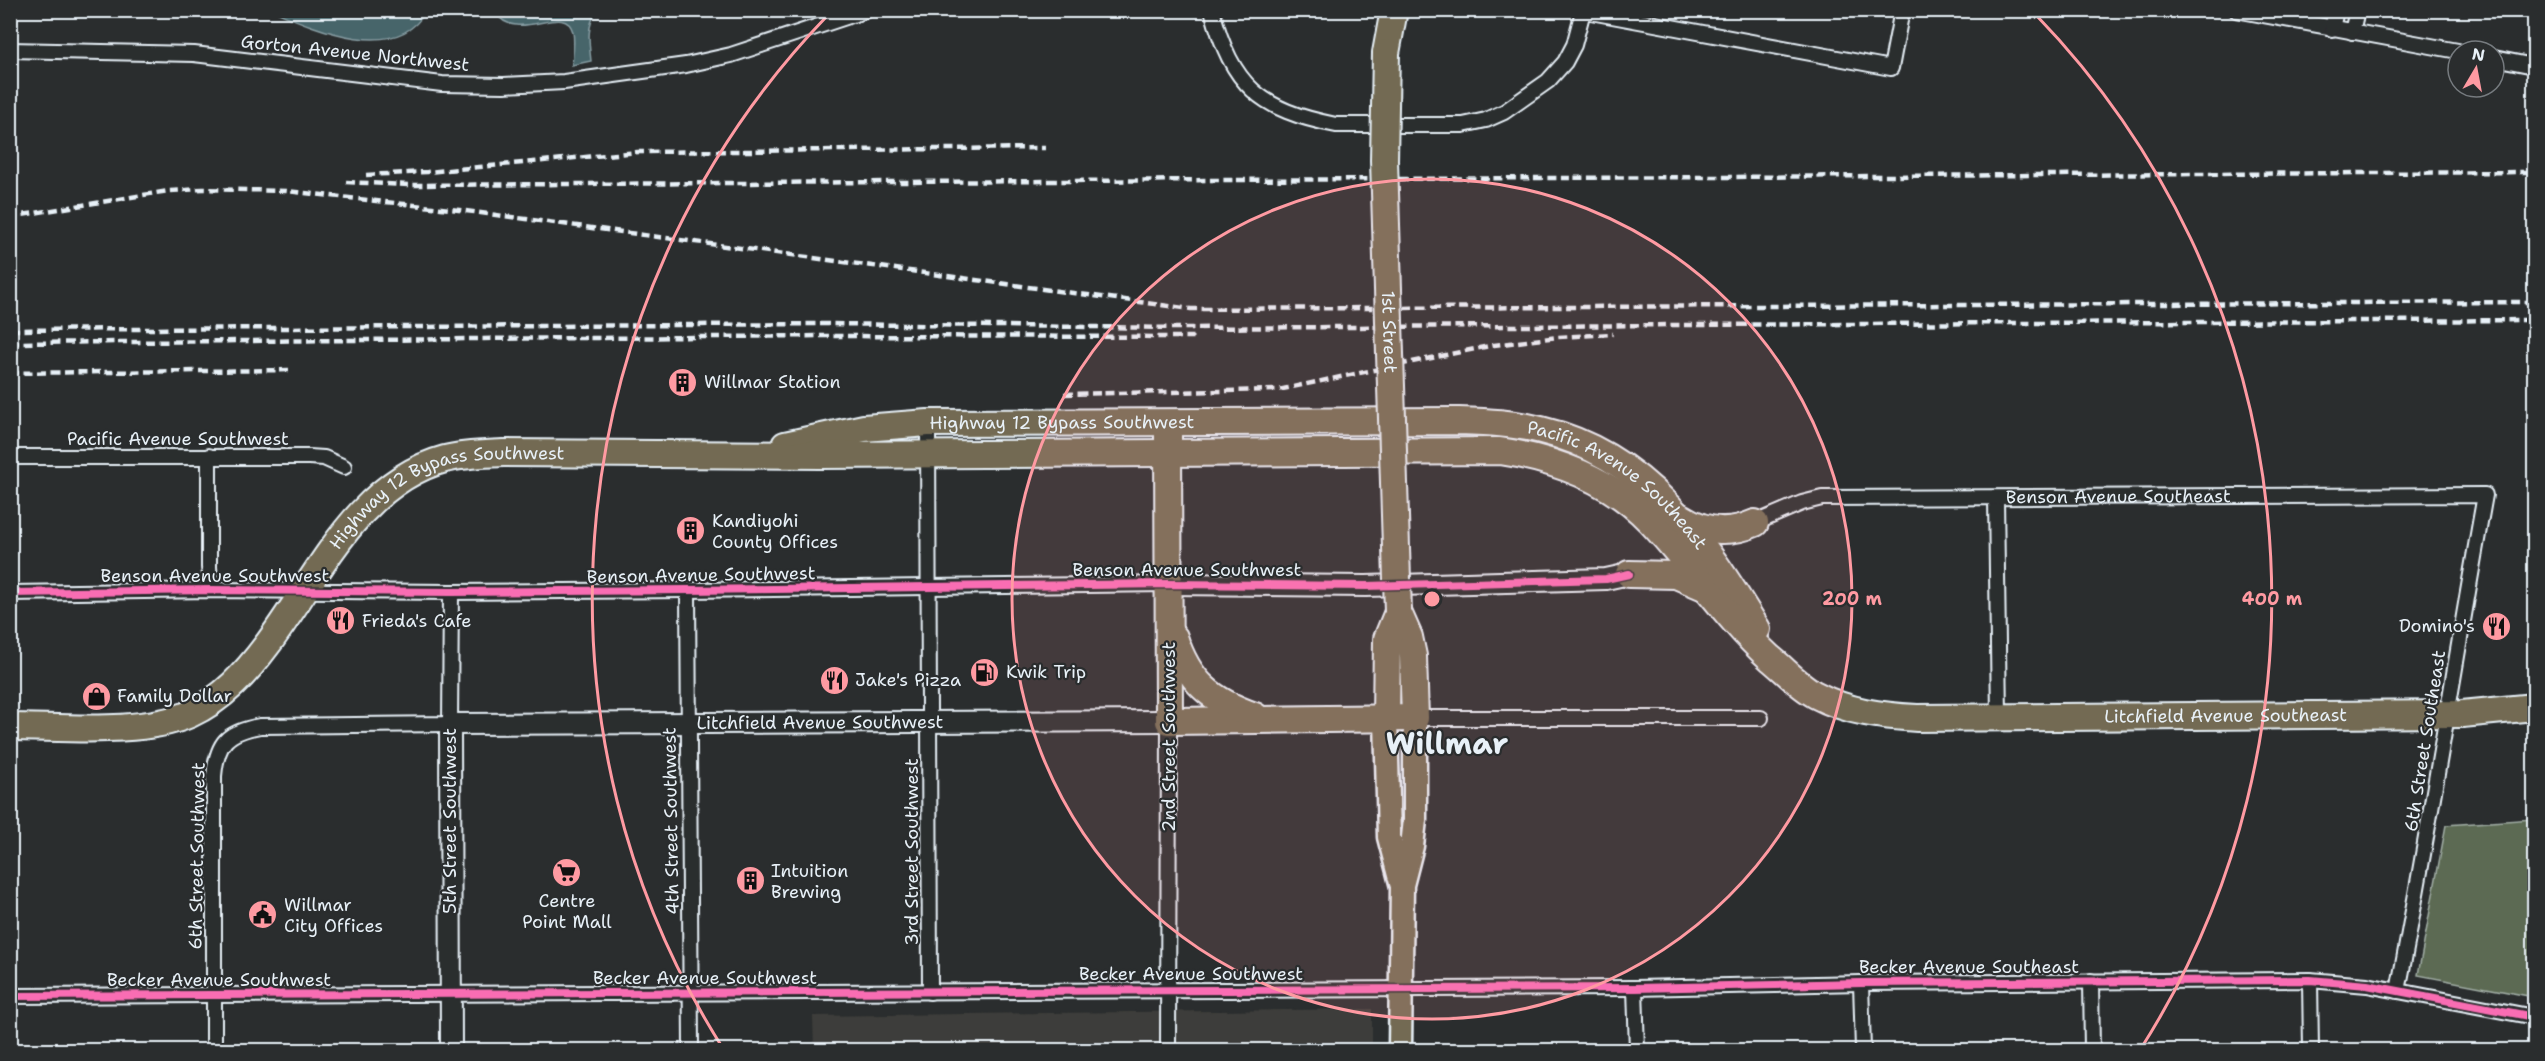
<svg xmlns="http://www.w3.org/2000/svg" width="2545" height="1061" font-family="'Shantell Sans',sans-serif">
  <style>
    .built { fill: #3e3e3a }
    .green { fill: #5c6b53; stroke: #a2aea6; stroke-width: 1.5 }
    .water { fill: #47656a; stroke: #879da3; stroke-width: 1.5 }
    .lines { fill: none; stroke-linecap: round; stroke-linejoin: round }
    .street-casing { stroke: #e8f1f8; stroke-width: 18 }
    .secondary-casing { stroke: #e8f1f8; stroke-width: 24 }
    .primary-casing { stroke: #e8f1f8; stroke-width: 27 }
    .highway-casing { stroke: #e8f1f8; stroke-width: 30 }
    .street { stroke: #2a2d2e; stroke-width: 14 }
    .secondary { stroke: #2a2d2e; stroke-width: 20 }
    .primary { stroke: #736b52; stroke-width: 22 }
    .highway { stroke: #736b52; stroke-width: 26 }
    .rail { stroke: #e8f1f8; stroke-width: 4.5; stroke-dasharray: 9 4.5; stroke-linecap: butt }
    .highway-bridge-casing { stroke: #e8f1f8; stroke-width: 30; stroke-linecap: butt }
    .highway-bridge { stroke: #736b52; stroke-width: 26 }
    .cycleway-casing { stroke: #2a2d2e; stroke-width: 11 }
    .cycleway { stroke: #f96db3; stroke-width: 8 }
    .ring { fill: none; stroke: #ff9aa2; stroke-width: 3 }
    .labels { text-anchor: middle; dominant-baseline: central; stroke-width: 4.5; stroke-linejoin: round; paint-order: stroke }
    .street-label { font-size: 18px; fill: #e8f1f8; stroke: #2a2d2e }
    .poi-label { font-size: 18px; fill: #e8f1f8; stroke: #2a2d2e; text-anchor: start }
    .town-label { font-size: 30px; font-weight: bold; fill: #e8f1f8; stroke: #2a2d2e }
    .centre { fill: #ff9aa2; stroke: #2a2d2e; stroke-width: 3 }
    .ring-label { font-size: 18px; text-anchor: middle; font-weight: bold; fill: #ff9aa2; stroke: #2a2d2e; stroke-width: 4.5; stroke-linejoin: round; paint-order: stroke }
  </style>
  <rect width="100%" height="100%" fill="#2a2d2e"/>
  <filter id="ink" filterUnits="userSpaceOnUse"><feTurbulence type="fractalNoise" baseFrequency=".0167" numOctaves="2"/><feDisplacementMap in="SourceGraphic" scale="12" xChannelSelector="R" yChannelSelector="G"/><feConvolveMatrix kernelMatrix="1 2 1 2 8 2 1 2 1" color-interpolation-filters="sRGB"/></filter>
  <g filter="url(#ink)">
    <polygon class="built" points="1372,1009 1372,1050 814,1050 813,1016"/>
    <polygon class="green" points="2534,819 2534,997 2418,975 2446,825"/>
    <g class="water">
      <path d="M274,11H426C396,64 316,29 274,11Z"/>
      <path d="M494,11H597C586,27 589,42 591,61L572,65C573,55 575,43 573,32C565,0 517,47 494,11Z"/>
    </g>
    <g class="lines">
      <defs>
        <g id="street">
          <path d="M1212,10C1232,86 1260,110 1336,125H1463L1486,120L1504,112L1548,81L1565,62L1574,45L1583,11"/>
          <polyline points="1580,10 1891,68 1902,10"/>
          <polyline points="2236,10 2458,51"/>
          <polyline points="2332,29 2336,10"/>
          <polyline points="2352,32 2357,10"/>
          <polyline points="10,50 194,54 442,84 504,85 564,82 686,65 731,55 867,10"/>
          <polyline points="2494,58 2534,66"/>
          <polyline points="928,423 930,992"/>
          <polyline points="209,456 209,567 211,590"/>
          <polyline points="10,457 309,457 324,458 344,467"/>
          <polyline points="1996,498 1999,717"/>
          <path id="s1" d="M1755,523L1802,503L1822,498L2485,495C2455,661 2430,826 2398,991"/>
          <polyline points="688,590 691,1050"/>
          <polyline points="10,593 211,590 451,592 688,590 1168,584"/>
          <polyline points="1415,718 1761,718"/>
          <polyline points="2310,980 2311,1050"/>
          <polyline points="2091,981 2092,1050"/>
          <polyline points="1861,983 1863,1050"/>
          <polyline points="1635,988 1637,1050"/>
          <polyline points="10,996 1635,988 1861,983 2310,980 2367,985 2534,1017"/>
          <path d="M214,1050V776C217,742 227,732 260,726L450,724L451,592"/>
          <polyline points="1168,1050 1169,721"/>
        </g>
        <g id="secondary">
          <polyline points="1168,584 1366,586 1606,579 1629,574"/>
          <path id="s2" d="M451,1050L450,724L1169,721"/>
        </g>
        <g id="primary">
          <polyline points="1386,718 1389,837 1401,883"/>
          <polyline points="1400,1050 1402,885 1412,846 1415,820 1415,718"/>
        </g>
        <g id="highway">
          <polyline points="1386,53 1394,10"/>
          <polyline points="1168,435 1169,721 1415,718 1413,656 1409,637 1398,612"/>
          <path id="s3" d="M785,445L864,428L928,423L1459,421C1487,422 1514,423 1541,430C1647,455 1704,542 1757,629"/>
          <path d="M1681,517C1704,532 1730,534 1755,523"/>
          <polyline points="1629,574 1676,575 1704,587"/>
          <path d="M1174,637C1188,681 1211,701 1255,716"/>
          <polyline points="1386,718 1387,639 1398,612"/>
          <path id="s4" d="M10,727C64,727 142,735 190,714C223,699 246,673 267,645C317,579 357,483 445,459C464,454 483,454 503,453L821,455L1500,451C1555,459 1611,480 1650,521C1692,565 1725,617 1770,658C1785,670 1799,686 1816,695C1848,712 1882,716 1917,718L2462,714L2534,707"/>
        </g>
      </defs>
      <use href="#street" class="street-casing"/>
      <use href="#secondary" class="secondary-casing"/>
      <use href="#primary" class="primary-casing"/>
      <use href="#highway" class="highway-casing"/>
      <use href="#street" class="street"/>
      <use href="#secondary" class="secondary"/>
      <use href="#primary" class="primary"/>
      <use href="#highway" class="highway"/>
      <g class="rail">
        <polyline points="366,175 427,172 638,152 1045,148"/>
        <polyline points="346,182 408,185 2534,172"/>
        <polyline points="10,217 168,191 203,189 286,191 459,210 1191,309 2534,302"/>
        <polyline points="10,330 823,324 1178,328 2534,320"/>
        <polyline points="10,343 823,336 1194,337"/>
        <polyline points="10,373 292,370"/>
        <polyline points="1064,394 1278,390 1494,345 1558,337 1613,334"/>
      </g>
      <defs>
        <g id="highway-bridge">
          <path id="s5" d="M1386,53L1384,160L1398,612"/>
        </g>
      </defs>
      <use href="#highway-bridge" class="highway-bridge-casing"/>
      <use href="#highway-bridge" class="highway-bridge"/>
      <defs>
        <g id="cycleway">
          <polyline points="10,593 211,590 451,592 688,590 1168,584 1366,586 1606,579 1629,574"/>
          <polyline points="10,996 1635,988 1861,983 2310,980 2367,985 2534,1017"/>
        </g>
      </defs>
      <use href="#cycleway" class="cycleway-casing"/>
      <use href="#cycleway" class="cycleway"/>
    </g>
  </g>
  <circle cx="1432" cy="599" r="420" fill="#ff9aa2" fill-opacity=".12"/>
  <g class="ring">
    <circle cx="1432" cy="599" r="420"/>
    <path d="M724 1050A840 840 0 0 1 828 15M2036 15A840 840 0 0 1 2140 1050"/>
  </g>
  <defs>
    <symbol id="building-disc" viewBox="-11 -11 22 22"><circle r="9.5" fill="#ff9aa2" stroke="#2a2d2e"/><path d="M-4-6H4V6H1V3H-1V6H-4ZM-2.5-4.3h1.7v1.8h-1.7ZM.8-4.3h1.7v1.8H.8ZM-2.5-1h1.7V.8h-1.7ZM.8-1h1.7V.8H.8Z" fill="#111"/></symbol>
    <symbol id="restaurant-disc" viewBox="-11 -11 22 22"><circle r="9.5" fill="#ff9aa2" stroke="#2a2d2e"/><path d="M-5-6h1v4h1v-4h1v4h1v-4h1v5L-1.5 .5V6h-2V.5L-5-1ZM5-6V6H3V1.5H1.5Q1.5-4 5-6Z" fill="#111"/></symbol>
    <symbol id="fuel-disc" viewBox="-11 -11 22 22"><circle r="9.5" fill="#ff9aa2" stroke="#2a2d2e"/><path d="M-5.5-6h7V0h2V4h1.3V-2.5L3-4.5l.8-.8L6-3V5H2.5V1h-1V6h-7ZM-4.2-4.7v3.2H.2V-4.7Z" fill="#111"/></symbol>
    <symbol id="shop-disc" viewBox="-11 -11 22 22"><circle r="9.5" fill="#ff9aa2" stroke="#2a2d2e"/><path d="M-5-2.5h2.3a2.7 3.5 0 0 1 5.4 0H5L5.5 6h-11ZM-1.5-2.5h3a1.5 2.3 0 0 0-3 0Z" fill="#111"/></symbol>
    <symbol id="supermarket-disc" viewBox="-11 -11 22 22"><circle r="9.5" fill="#ff9aa2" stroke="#2a2d2e"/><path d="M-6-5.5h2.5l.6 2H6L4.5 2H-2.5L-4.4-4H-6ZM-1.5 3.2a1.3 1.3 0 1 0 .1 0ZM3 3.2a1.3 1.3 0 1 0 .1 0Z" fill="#111"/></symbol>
    <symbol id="civic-disc" viewBox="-11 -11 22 22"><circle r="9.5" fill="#ff9aa2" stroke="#2a2d2e"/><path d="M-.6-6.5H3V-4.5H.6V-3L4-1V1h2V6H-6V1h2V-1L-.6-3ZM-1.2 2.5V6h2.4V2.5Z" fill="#111"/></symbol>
  </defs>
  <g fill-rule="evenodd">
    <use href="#building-disc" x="666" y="366" width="33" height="33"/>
    <use href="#building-disc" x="674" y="514" width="33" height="33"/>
    <use href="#restaurant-disc" x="324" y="604" width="33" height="33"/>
    <use href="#restaurant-disc" x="2480" y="610" width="33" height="33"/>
    <use href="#fuel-disc" x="968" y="656" width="33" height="33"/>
    <use href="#restaurant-disc" x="818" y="664" width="33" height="33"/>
    <use href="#shop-disc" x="80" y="680" width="33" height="33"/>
    <use href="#supermarket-disc" x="550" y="856" width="33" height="33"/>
    <use href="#building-disc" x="734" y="864" width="33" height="33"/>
    <use href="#civic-disc" x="246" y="898" width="33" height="33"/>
  </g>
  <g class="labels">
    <g class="street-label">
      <text transform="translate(355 53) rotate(6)">Gorton Avenue Northwest</text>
      <text stroke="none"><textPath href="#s5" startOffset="279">1st Street</textPath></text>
      <text stroke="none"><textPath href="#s3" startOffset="279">Highway 12 Bypass Southwest</textPath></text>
      <text x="178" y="439">Pacific Avenue Southwest</text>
      <text stroke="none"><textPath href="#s3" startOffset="854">Pacific Avenue Southeast</textPath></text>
      <text stroke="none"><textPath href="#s1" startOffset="368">Benson Avenue Southeast</textPath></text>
      <text stroke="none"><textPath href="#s4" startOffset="537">Highway 12 Bypass Southwest</textPath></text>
      <text x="1187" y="570">Benson Avenue Southwest</text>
      <text transform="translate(701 575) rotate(-1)">Benson Avenue Southwest</text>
      <text x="215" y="576">Benson Avenue Southwest</text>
      <text stroke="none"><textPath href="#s4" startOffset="2428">Litchfield Avenue Southeast</textPath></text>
      <text stroke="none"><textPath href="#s2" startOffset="696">Litchfield Avenue Southwest</textPath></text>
      <text transform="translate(1169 737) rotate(-90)">2nd Street Southwest</text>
      <text transform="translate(2425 741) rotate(-81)">6th Street Southeast</text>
      <text transform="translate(450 821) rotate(-90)">5th Street Southwest</text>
      <text transform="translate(671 821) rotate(-91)">4th Street Southwest</text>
      <text transform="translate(912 852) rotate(-90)">3rd Street Southwest</text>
      <text transform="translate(197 856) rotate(-89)">6th Street Southwest</text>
      <text x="1969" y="967">Becker Avenue Southeast</text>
      <text x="1191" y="974">Becker Avenue Southwest</text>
      <text x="705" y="978">Becker Avenue Southwest</text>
      <text x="219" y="980">Becker Avenue Southwest</text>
    </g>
    <g class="poi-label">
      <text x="704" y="382">Willmar Station</text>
      <text x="712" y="521">Kandiyohi<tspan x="712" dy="21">County Offices</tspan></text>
      <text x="362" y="621">Frieda's Cafe</text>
      <text x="2475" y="626" text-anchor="end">Domino's</text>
      <text x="1006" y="672">Kwik Trip</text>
      <text x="855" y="680">Jake's Pizza</text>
      <text x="117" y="696">Family Dollar</text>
      <text x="771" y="871">Intuition<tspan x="771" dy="21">Brewing</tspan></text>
      <text x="567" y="901" text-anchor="middle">Centre<tspan x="567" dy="21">Point Mall</tspan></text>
      <text x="284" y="905">Willmar<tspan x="284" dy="21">City Offices</tspan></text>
    </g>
    <g class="town-label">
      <text x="1447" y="743">Willmar</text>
    </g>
  </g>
  <circle cx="1432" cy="599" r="9" class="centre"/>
  <g class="ring-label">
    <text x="1852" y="605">200 m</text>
    <text x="2272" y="605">400 m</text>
  </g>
  <rect width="2545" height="1061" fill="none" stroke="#2a2d2e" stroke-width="36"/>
  <rect x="18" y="18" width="2509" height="1025" fill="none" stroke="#e8f1f8" stroke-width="2" filter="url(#ink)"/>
  <g transform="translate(2476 69) rotate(10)"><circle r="28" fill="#2a2d2e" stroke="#767b7f" stroke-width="1.5"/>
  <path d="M0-4.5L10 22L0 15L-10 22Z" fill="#ff9aa2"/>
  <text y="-9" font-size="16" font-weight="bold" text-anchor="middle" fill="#e8f1f8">N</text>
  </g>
</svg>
